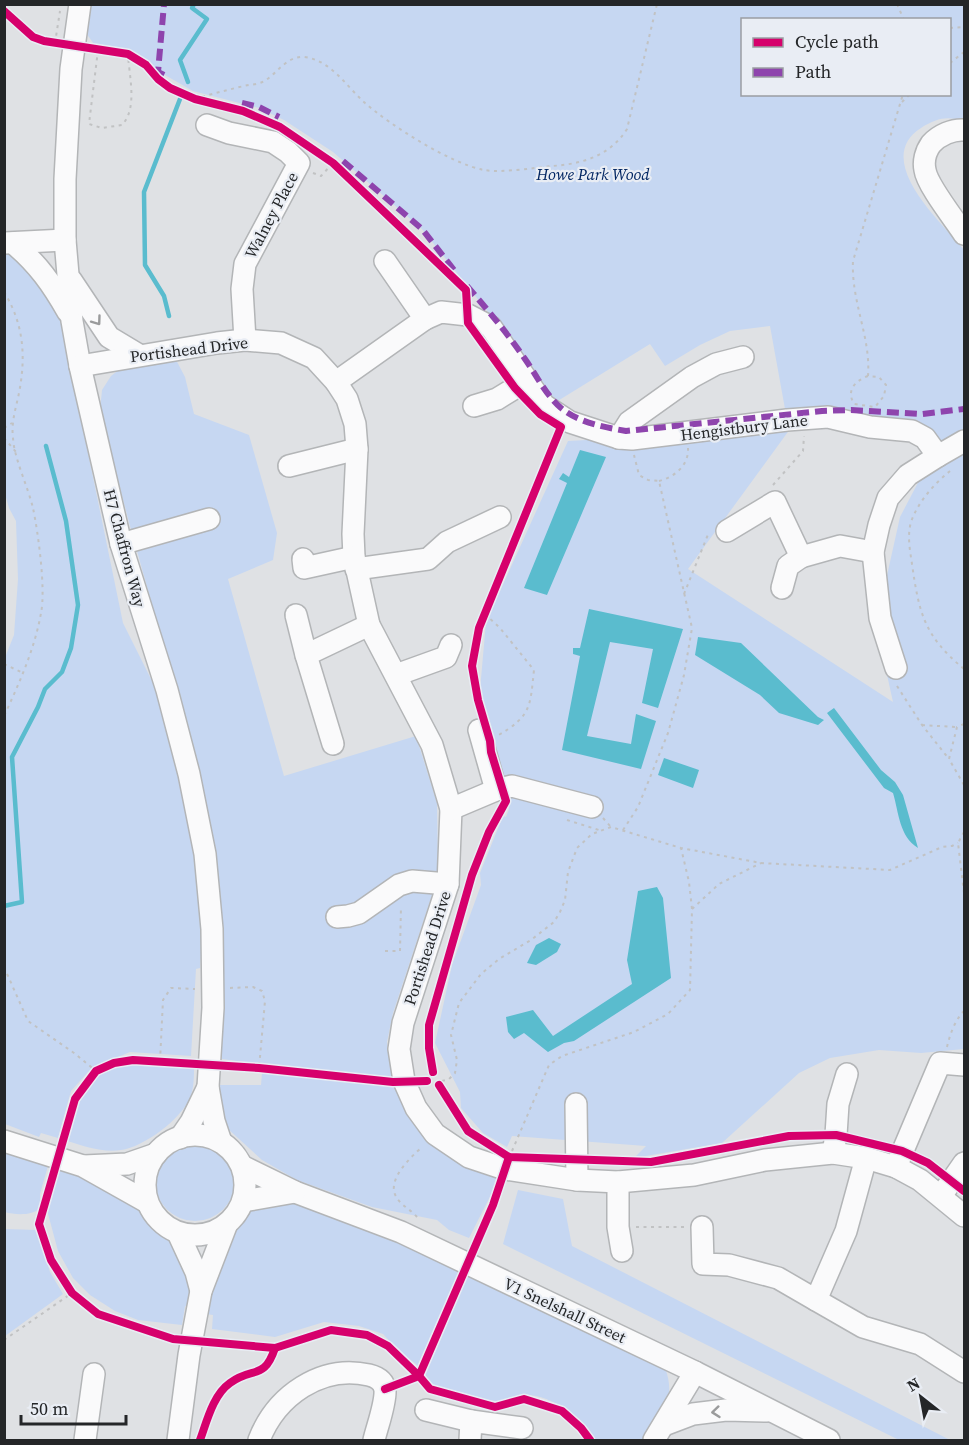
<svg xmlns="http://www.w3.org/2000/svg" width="969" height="1445" font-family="'Source Serif 4',serif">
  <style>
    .green { fill: #c6d7f2; fill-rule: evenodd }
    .water { fill: #5abcce }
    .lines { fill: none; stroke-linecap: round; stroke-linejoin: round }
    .stream { stroke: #5abcce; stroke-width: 4.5 }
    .minor-casing { stroke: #b3b5b7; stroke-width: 24 }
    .path { stroke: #c1c2c3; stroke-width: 2; stroke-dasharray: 3 4.5; stroke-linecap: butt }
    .minor { stroke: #fafafb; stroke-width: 21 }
    .quiet { stroke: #8e44ad; stroke-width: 6; stroke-dasharray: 12 6; stroke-linecap: butt }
    .cycleway-casing { stroke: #e9edf4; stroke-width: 11 }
    .cycleway { stroke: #d6006c; stroke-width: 8 }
    .oneway { stroke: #9a9b9c }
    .labels { text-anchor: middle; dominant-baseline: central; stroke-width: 4.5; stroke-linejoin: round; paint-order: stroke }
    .park-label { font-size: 16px; font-style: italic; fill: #012562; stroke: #e9edf4 }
    .street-label { font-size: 16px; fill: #242628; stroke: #e9edf4 }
  </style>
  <rect width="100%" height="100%" fill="#dfe1e4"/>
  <g class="green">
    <path d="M80,4L964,5V121C947,116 937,118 921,128C871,160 942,223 964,250V441L938,456L925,438L787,420L770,326L730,331L700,345L665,366L650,344L556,402L541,387L496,322L422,229L333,152L284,120L259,108L193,91L128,54L98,50L77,20ZM742,20H950V94H742Z"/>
    <polygon points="5,252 23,258 59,312 123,623 163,703 190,805 203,925 200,968 196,969 191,1056 130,1052 99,1065 88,1072 71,1091 58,1138 41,1133 39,1137 5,1124 4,660 14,635 18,579 16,521 9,508 5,494"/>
    <polygon points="174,356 185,377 194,414 249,435 277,533 273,560 228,579 284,776 416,736 437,803 438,864 433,892 393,1013 387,1042 393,1082 222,1059 222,944 217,872 201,779 130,526 100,411 102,390 111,376 124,366"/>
    <polygon points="790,429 688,569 893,702 876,625 900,517 922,475 964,454 964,1049 921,1053 879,1050 830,1058 799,1073 722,1143 634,1158 646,1146 512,1136 507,1147 483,1133 461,1108 460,1092 435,1043 452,965 481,885 480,873 503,816 506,817 509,809 480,690 486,622 568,441"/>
    <path d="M145,1063L194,1066C194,1077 194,1088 190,1098C181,1119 144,1147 121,1150C103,1153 84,1146 67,1141L78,1104L97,1078L104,1071L120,1064Z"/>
    <polygon points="262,1073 401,1086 407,1098 501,1175 469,1238 449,1230 437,1220 372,1207 297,1180 262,1160 227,1128 218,1106 217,1085 261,1085"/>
    <circle cx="195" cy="1181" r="40"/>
    <path d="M5,1143L27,1157L48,1166L40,1194V1208C32,1216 15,1215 5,1212Z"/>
    <path d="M57,1169C79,1172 103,1181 123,1193C144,1205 179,1244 188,1266C193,1277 190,1295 190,1308L185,1306L182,1325L138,1320L115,1311L90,1295L73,1278L58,1251L47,1210Z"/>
    <polygon points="518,1190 563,1199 572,1246 950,1440 899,1440 503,1244"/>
    <path d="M283,1198L348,1216L665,1368C677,1399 661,1415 647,1440H595C588,1418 547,1393 524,1395C514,1395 506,1401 496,1401C476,1400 448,1389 428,1383L416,1364L400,1352L383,1334L359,1326L324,1322L275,1337L212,1329L213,1315L206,1314C217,1276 227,1238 252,1206Z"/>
    <polygon points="5,1229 37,1230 50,1272 63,1294 5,1336"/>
  </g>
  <g class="water">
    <polygon points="580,450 606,457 547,595 524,588 567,483 559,479 563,473 569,477"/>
    <polygon points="589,609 683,629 658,708 642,703 653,649 610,642 587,736 631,744 636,714 656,721 641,769 562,750 580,656 573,654 573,648 580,648"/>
    <polygon points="698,637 741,643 818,717 824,720 818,725 779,713 760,695 695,655"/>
    <path d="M834,708L881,770L895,782L903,795L918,848C899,836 899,813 893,793L884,788L827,713Z"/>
    <polygon points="664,758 699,770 693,788 658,775"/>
    <polygon points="657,887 663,898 671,978 574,1041 564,1043 548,1052 524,1033 514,1039 508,1032 506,1017 533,1010 553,1036 632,984 627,960 638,891"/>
    <polygon points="549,938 561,944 557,952 536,965 527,963 536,945"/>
  </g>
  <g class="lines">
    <g class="stream">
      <polyline points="188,82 180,60 207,19 192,8 194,4"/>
      <polyline points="169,316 164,296 145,265 144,192 180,99"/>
      <polyline points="4,906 22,902 12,757 38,707 45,689 62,672 71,648 78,605 66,521 46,446"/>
    </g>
    <defs>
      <g id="minor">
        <polyline points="80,4 71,69 65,179 65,240 72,321 80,366 121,544 167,690 189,774 205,854 212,929 213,1008 208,1087 214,1121 221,1142"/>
        <polyline points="207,125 229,133 273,142 288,152 299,163 245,264 242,289 245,340"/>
        <path d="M964,130C953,129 939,135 931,144C926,151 923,161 925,170C927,185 955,220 964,234"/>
        <polyline points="5,243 65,240"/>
        <path d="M13,243C38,264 52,284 68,312"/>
        <polyline points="385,261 425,319"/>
        <polyline points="71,280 109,337 139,355"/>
        <polyline points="80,366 217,343 245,340 281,343 314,358 336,382 347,399 355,424 357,449 353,534 354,557 369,625 432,745 451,809 448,884 403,1023 399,1049 404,1081 416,1108 435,1134 469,1157 505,1169 577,1180 618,1182 694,1175 765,1160 833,1153 866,1158 896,1167 920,1180 964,1216"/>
        <polyline points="336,382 425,319 441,312 468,315 491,327 544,405 570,422 619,438 632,439 787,420 828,417 870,427 912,431 925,438 938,456 964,441"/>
        <polyline points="474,406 497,399 528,380"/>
        <polyline points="619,438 629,422 692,377 716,364 743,357"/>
        <polyline points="289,466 357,449"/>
        <polyline points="727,531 775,502 801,557 840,546 873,552"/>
        <polyline points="121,544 209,519"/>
        <polyline points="303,559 304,568 354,557"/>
        <polyline points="356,569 428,559 447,542 500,517"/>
        <polyline points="782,588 788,566 801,557"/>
        <polyline points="296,615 306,655"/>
        <polyline points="896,668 880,618 873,552 879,525 888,498 908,475 938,456"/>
        <polyline points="396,675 446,657 451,645"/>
        <polyline points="479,730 496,790"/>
        <polyline points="333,744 306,655 369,625"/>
        <polyline points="451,809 496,790 512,786 592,807"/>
        <polyline points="337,917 348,916 359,913 399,885 412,881 448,884"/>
        <polyline points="576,1104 577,1180"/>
        <circle cx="195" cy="1185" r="50"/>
        <polyline points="180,1138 191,1122 208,1087"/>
        <polyline points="4,1141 83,1166 147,1202"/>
        <polyline points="833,1153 836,1135 838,1104 847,1074"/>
        <polyline points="84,1166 127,1164 156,1154"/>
        <polyline points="242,1166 295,1192 401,1232 695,1372 829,1440"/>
        <polyline points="896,1167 940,1063 964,1065"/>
        <polyline points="618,1182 618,1227 622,1251"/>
        <polyline points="941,1196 964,1163"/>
        <polyline points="243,1201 295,1192"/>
        <polyline points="702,1227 703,1264 729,1265 778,1278 816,1300 846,1231 866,1158"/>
        <polyline points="178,1233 196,1272 201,1291"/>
        <polyline points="816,1300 863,1327 920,1344 964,1372"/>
        <polyline points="426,1410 471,1421"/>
        <polyline points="664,1425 693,1414 726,1410 767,1411"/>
        <polyline points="85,1440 94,1374"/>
        <polyline points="178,1440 189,1355 201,1291 226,1226"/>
        <path d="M259,1440C276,1396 321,1364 369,1375C377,1377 384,1381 385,1390C386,1403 377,1427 374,1440"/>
        <polyline points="470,1440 471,1421 522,1428"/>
        <polyline points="654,1440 695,1372"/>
      </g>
    </defs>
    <use href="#minor" class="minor-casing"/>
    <g class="path">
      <polyline points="897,4 904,20"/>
      <polyline points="950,28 964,27"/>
      <polyline points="55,43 60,11"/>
      <path d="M98,50L89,124L102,128L122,125C138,108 129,76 128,54"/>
      <polyline points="950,63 964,52"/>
      <path d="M195,99C211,94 227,90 244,86C251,84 259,85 266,80C278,72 287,56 304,57C331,60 346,86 365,103C390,125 451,164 484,170C502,173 533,168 552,166C582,164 610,156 627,129L657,4"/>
      <polyline points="902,102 910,94"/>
      <polyline points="313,173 321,176 333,163"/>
      <path d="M4,292C24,324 26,357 19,393C16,408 11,422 13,438C14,458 28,487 33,508C38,532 46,589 41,613C35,648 19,684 4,716"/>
      <path d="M868,376C855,381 846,390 854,404L875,407L884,396L886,385L879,377L868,376C871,337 851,302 853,261L903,94"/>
      <polyline points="4,428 12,423"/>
      <polyline points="4,438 16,452"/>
      <path d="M950,471C934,484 918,502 911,522C907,536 910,550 912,564C919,613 924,636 964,669"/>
      <path d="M659,481C674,477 689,466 688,448"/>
      <polyline points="773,485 803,451 804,436"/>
      <polyline points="684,594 709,532"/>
      <path d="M485,614L500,628L534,670C530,706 532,716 497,736"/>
      <polyline points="4,664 23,673"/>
      <polyline points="897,686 922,725 949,759"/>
      <polyline points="964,724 957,727 949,759 964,785"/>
      <polyline points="922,725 955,727"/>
      <polyline points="603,818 611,827"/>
      <polyline points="567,820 602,831"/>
      <polyline points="623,830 638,807 668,733 684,675 692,628 659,481 648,480 639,475 634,455"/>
      <polyline points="964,832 958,843 964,893"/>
      <polyline points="692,909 719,884 761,863"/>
      <polyline points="385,951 400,951 401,906"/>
      <polyline points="4,967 28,1021 74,1053 96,1071"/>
      <polyline points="230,988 253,987 262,991 265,1001 259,1068"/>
      <path d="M947,1047C950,1034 955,1020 964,1011"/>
      <polyline points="160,1061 163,1000 171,988 195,989"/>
      <polyline points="442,1081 449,1079 455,1073 457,1060 451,1035 459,1003 481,974 499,959 531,940 554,922 560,912 565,900 568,872 577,848 592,834 611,827 681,848 761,863 890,870 942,847 952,846 958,843"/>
      <polyline points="512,1151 549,1065 562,1056 634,1032 668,1014 690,990 692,909 689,882 681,848"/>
      <path d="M417,1217C411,1210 401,1205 397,1198C385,1181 410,1158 422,1147"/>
      <polyline points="636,1227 684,1227"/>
      <polyline points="4,1340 72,1293"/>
    </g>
    <use href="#minor" class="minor"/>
    <g class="quiet">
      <polyline points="164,75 158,72 164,4"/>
      <polyline points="242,103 259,107 279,117"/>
      <polyline points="343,161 422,229 454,270"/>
      <path d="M467,286C487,309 508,334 525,359C537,376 545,394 561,408C579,423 604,427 626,431L822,411L851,410L922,414L964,409"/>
    </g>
    <defs>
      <g id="cycleway">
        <polyline points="4,11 33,37 44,41 128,54 146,65 158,79 170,88 195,99 243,111 280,127 333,163 466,290 468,323 515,388 540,414 561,427 479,628 472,666 478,700 490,741 491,752 506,801 489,832 472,875 429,1025 429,1048 433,1072"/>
        <polyline points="427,1081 393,1082 259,1068 133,1060 114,1063 96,1071 75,1099 39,1224 51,1260 72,1293 98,1314 173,1339 275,1348 331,1330 367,1335 388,1346 419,1376 493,1205 509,1157"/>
        <polyline points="439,1085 468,1131 509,1157 651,1162 789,1136 836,1135 902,1151 928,1163 964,1191"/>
        <polyline points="385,1389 419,1376 430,1389 495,1407 524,1399 562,1411 581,1428 590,1440"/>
        <path d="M200,1440C207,1421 213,1395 230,1383C253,1366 264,1381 275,1348"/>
      </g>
    </defs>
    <use href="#cycleway" class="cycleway-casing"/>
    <use href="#cycleway" class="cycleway"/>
  </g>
  <defs><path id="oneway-chevron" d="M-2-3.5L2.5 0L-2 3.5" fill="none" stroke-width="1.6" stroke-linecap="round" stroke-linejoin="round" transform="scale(1.5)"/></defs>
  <g class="oneway">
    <use href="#oneway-chevron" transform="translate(97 321) rotate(54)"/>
    <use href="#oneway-chevron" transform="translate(716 1412) rotate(174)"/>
  </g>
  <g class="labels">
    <g class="park-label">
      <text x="593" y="174">Howe Park Wood</text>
    </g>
    <g class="street-label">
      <text transform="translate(271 215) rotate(-62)">Walney Place</text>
      <text transform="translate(189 349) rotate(-7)">Portishead Drive</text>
      <text transform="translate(744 427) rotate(-7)">Hengistbury Lane</text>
      <text transform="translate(125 548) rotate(75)">H7 Chaffron Way</text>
      <text transform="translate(427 948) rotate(-72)">Portishead Drive</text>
      <text transform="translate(565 1310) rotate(25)">V1 Snelshall Street</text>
    </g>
  </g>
  <rect width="969" height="1445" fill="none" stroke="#242628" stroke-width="12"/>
  <rect x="741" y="18" width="210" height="78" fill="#e9edf4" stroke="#9a9da2" stroke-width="1.5"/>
  <rect x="753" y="38" width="30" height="9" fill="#d6006c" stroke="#9a9da2" stroke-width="1.5"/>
  <text x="795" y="48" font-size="18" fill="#242628">Cycle path</text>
  <rect x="753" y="68" width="30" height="9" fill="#8e44ad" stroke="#9a9da2" stroke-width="1.5"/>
  <text x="795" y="78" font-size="18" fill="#242628">Path</text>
  <g transform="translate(921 1397) rotate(329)" stroke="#e9edf4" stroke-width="4.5" paint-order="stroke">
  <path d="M0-4.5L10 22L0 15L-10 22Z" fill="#242628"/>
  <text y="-9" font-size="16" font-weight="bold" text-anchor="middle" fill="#242628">N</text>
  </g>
  <path d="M21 1415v9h105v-9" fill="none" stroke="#242628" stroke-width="3"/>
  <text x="30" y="1415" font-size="18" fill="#242628" stroke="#e9edf4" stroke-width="4.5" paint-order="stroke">50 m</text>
</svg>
